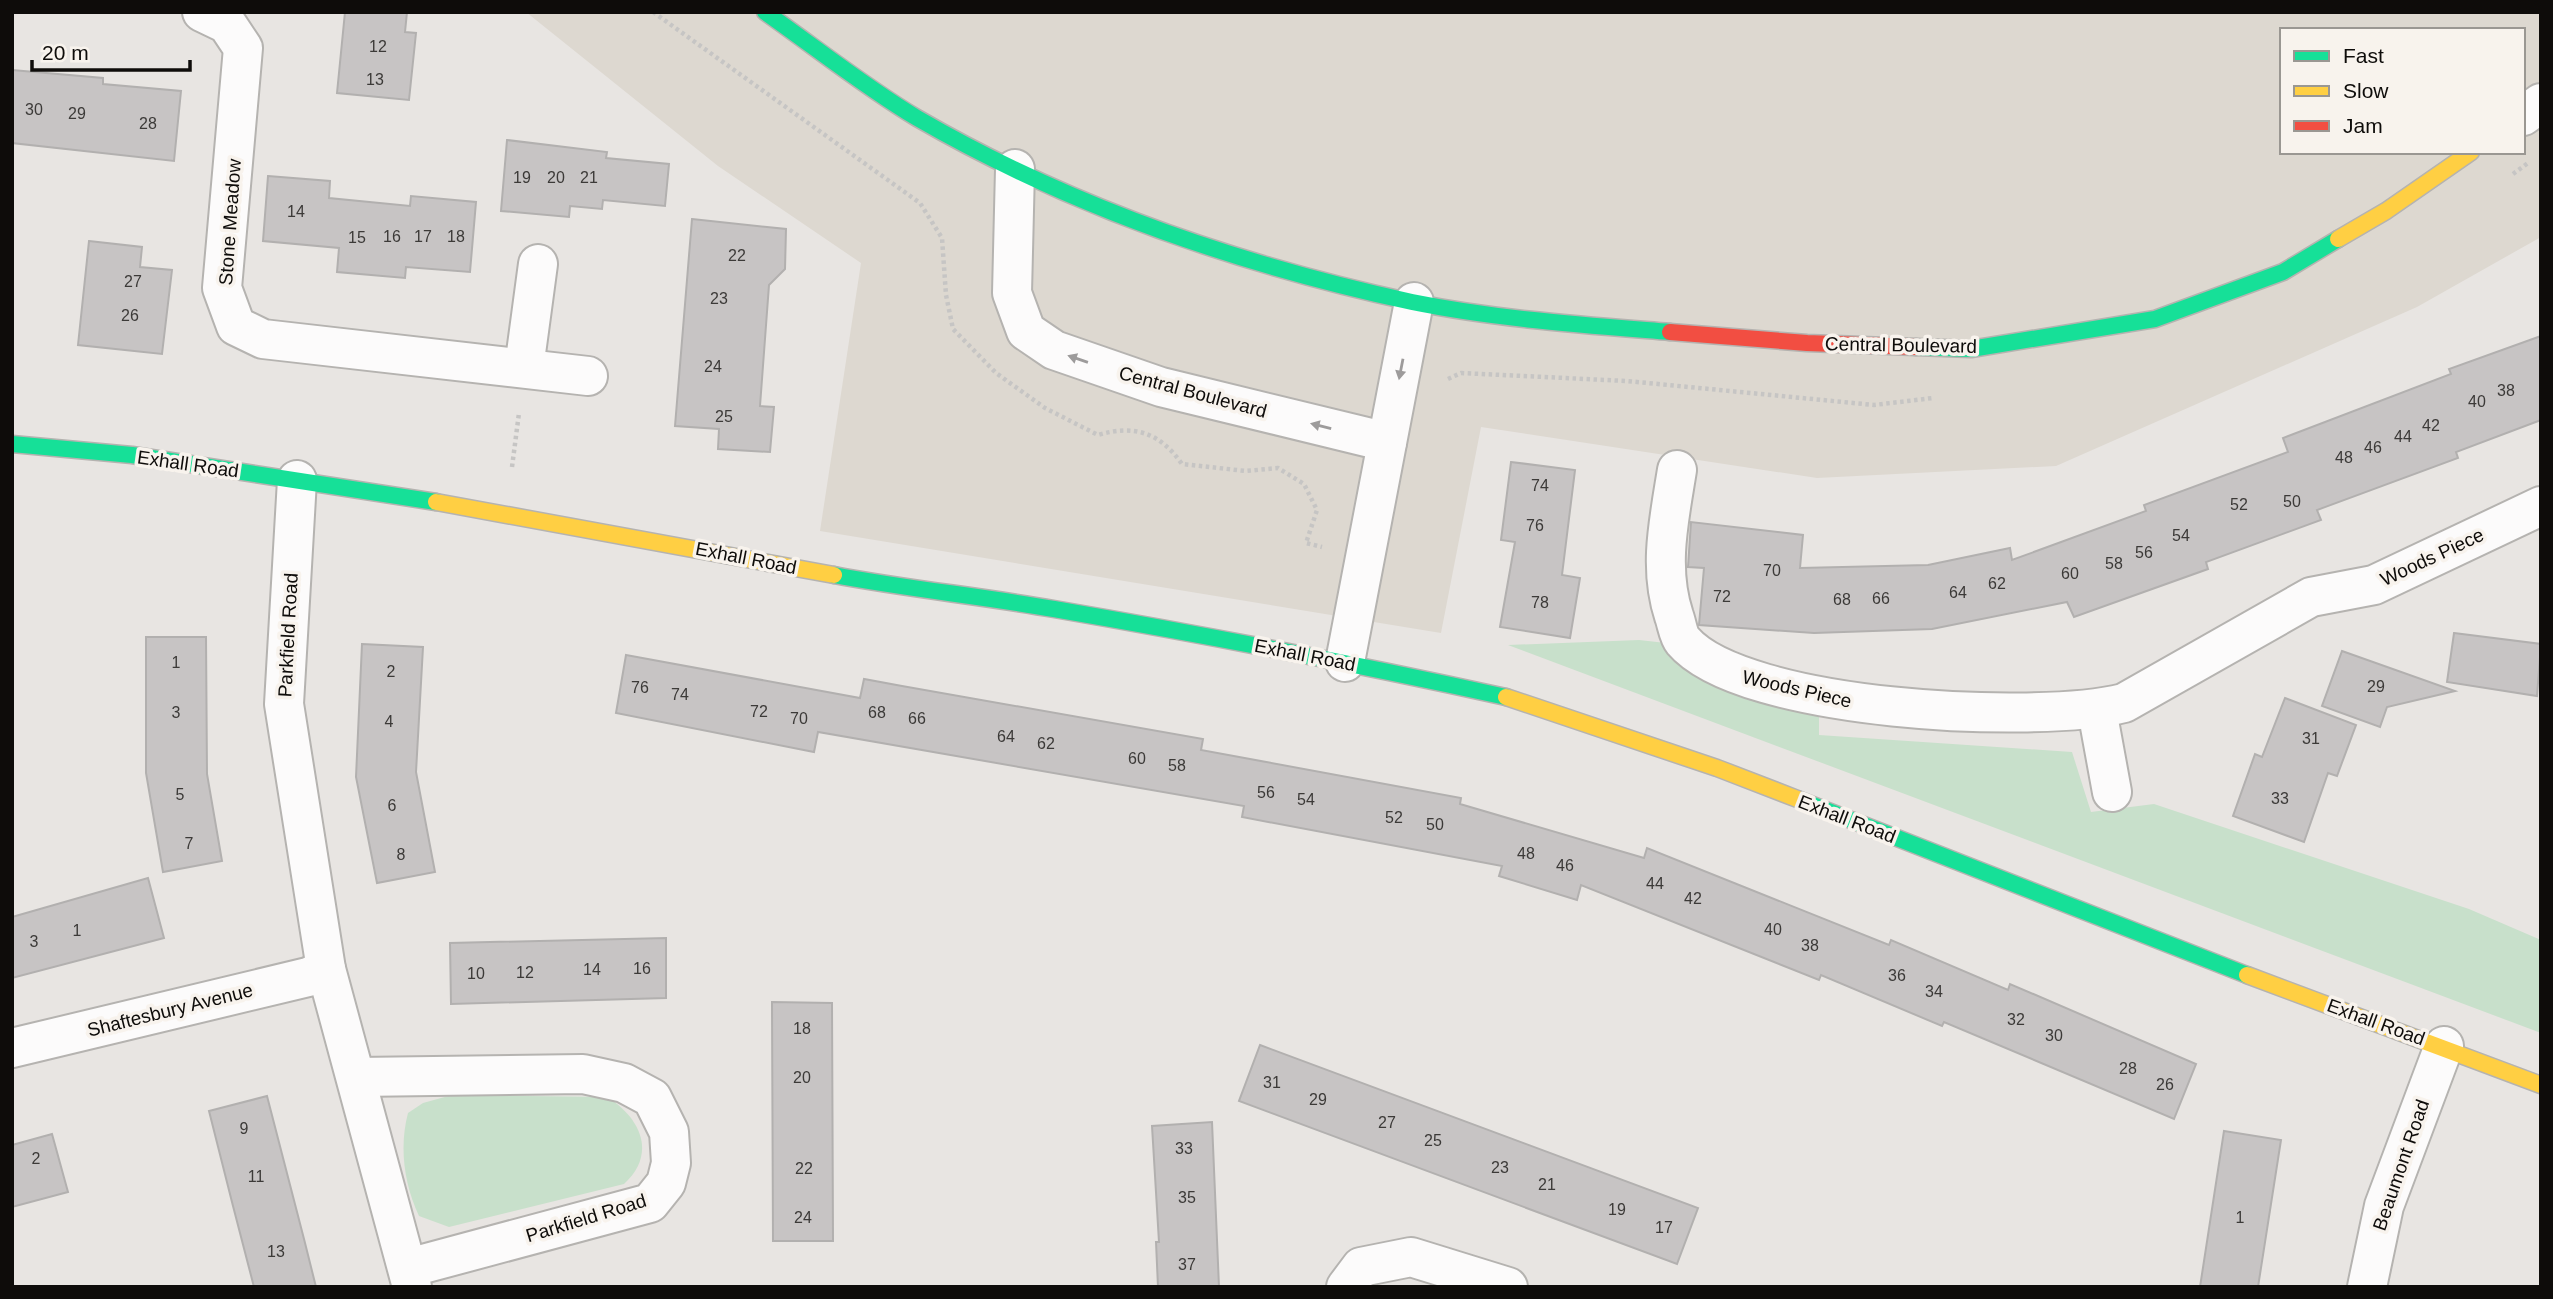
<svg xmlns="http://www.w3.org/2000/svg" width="2553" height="1299" font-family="Arial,sans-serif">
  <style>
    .built { fill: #ddd8d0; fill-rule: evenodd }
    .green { fill: #c8e0cb }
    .building { fill: #c7c4c4; stroke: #b2b0af; stroke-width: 2 }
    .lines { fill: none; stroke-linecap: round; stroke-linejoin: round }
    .street-casing { stroke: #b5b3b0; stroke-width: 42 }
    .fast-casing { stroke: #b5b3b0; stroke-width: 19 }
    .slow-casing { stroke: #b5b3b0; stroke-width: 19 }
    .jam-casing { stroke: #b5b3b0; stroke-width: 19 }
    .path { stroke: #c6c5c4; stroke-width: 4.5; stroke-dasharray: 3.5 3.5; stroke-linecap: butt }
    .street { stroke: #fcfbfb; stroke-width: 38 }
    .fast { stroke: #16e098; stroke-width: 16 }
    .slow { stroke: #ffcf43; stroke-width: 16 }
    .jam { stroke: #f24e42; stroke-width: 16 }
    .oneway { fill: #9d9b9b }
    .labels { text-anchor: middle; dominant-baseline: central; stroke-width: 7; stroke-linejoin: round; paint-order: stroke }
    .number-label { font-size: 16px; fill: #3c3a38 }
    .street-label { font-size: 19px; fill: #0e0c0a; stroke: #f8f3ed }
  </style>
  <rect width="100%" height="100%" fill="#e8e5e2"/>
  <path class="built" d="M526,12H2541V237L2417,307L2056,466L1817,478L1481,427L1441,633L820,531L861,263L718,166ZM2282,30H2523V152H2282Z"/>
  <g class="green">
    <polygon points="1639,640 1666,643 1819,712 1819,735 2072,752 2091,812 2154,804 2469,909 2541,940 2541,1033 1508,645"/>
    <path d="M452,1095L607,1097C641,1118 657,1154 624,1184L449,1227L419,1216C404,1184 399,1147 408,1113L423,1103Z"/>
  </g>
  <g class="building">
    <polygon points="345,12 407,12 405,32 416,33 409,100 337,93"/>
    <polygon points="12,70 103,78 103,84 181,91 174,161 12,143"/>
    <polygon points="507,140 607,152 606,158 669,164 665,206 603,200 602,209 570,206 569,217 501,211"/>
    <polygon points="268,176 330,181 329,198 410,206 411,196 476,202 470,272 406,267 405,278 337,272 339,248 263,241"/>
    <polygon points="692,219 786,229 785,269 769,285 760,406 774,407 770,452 718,449 719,429 675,426"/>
    <polygon points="89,241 142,247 140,267 172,270 162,354 78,345"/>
    <polygon points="2541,336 2541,420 2456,452 2458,458 2317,510 2321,520 2206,562 2208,569 2074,617 2067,602 1932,629 1814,633 1699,625 1704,568 1688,567 1691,522 1803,535 1800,568 1928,565 2010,548 2012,560 2146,511 2144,505 2288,452 2283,438 2451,374 2449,369"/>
    <polygon points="1511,462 1575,470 1562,575 1580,578 1570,638 1500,627 1515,542 1501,540"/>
    <polygon points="2454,633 2541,644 2537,696 2447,682"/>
    <polygon points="146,637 206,637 207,774 222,861 163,872 146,773"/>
    <polygon points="362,644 423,647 416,772 435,872 377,883 356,777"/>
    <polygon points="2342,651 2455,691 2387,707 2380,727 2322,706"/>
    <polygon points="626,655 860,698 864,679 902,686 1203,739 1201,750 1461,798 1460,804 1644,858 1647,848 1889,945 1891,940 2008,990 2010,984 2196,1064 2174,1119 1944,1022 1942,1026 1821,975 1819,980 1581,885 1577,900 1499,876 1502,866 1242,817 1244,806 818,732 814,752 616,713"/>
    <polygon points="2285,698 2356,725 2337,776 2328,773 2304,842 2233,816 2255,754 2262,757"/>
    <polygon points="148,878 164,938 12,978 12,917"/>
    <polygon points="666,938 666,998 451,1004 450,943"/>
    <polygon points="772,1002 832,1003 833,1241 773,1241"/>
    <polygon points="1260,1045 1698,1208 1677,1264 1239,1101"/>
    <polygon points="267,1096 304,1239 316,1287 254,1287 233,1206 209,1111"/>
    <polygon points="1212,1122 1219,1287 1158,1287 1156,1242 1159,1242 1152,1126"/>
    <polygon points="2224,1131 2281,1140 2258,1287 2200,1287"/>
    <polygon points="52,1134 68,1192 12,1207 12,1145"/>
  </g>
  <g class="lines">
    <defs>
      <g id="street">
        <polyline points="202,12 227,24 243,48 222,288 236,326 263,339 588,376"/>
        <polyline points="2523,116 2541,103"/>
        <polyline points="1015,169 1012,293 1026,331 1054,350 1161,387 1387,442"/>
        <polyline points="524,368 538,264"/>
        <path d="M1677,470C1669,520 1658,568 1674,616C1677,624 1678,635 1683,641C1743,711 2037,725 2124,703L2311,597L2374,585L2541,506"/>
        <polyline points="297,480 284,704 326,969 412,1287"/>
        <polyline points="1345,662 1414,302"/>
        <polyline points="2097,710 2112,792"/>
        <polyline points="12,1048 308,977 326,969"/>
        <polyline points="357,1077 583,1074 624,1083 652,1098 669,1132 671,1163 666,1183 650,1203 408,1268"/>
        <polyline points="1346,1287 1361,1267 1411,1257 1508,1287"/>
        <polyline points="2367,1287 2384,1206 2444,1046"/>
      </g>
      <g id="fast">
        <path d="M765,12C815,47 865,87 917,118C1069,206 1241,265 1412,302C1496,319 1584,325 1670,332"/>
        <polyline points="1916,347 1971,349 2155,319 2283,272 2338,239"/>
        <polyline points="12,444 132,455 436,502"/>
        <path d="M834,575C907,589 981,596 1054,609C1205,635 1356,664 1506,697"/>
        <polyline points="1800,800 2247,975"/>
      </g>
      <g id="slow">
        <polyline points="2338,239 2386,211 2471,152"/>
        <polyline points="436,502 834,575"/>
        <polyline points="1506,697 1717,768 1800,800"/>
        <polyline points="2247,975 2541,1085"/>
      </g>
      <polyline id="jam" points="1670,332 1807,343 1916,347"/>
    </defs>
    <use href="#street" class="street-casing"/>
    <use href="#fast" class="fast-casing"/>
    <use href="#slow" class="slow-casing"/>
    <use href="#jam" class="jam-casing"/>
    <g class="path">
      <path d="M653,12L920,203L942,238L946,295L953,329L996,373L1045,408L1098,435C1135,424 1160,433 1182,464L1246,471L1278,468L1304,484L1317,510L1306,543L1322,547"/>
      <polyline points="2513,174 2528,163"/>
      <polyline points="1448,379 1461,373 1627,381 1874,405 1933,398"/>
      <polyline points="512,467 519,413"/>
    </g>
    <use href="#street" class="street"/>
    <use href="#fast" class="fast"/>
    <use href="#slow" class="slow"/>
    <use href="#jam" class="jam"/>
  </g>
  <defs><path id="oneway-solid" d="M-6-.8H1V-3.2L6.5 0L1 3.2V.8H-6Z" transform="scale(1.75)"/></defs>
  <g class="oneway">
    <use href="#oneway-solid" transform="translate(1078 359) rotate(-161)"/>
    <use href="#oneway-solid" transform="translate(1401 369) rotate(101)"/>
    <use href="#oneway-solid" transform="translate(1321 426) rotate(-166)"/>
  </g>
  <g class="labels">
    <g class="number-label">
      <text x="378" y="46">12</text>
      <text x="375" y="79">13</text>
      <text x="34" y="109">30</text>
      <text x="77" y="113">29</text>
      <text x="148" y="123">28</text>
      <text x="522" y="177">19</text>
      <text x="556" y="177">20</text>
      <text x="589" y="177">21</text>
      <text x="296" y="211">14</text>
      <text x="392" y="236">16</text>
      <text x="423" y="236">17</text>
      <text x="456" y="236">18</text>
      <text x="357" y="237">15</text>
      <text x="737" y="255">22</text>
      <text x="133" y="281">27</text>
      <text x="719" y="298">23</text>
      <text x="130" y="315">26</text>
      <text x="713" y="366">24</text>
      <text x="2506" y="390">38</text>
      <text x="2477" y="401">40</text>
      <text x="724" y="416">25</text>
      <text x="2431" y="425">42</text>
      <text x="2403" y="436">44</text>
      <text x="2373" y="447">46</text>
      <text x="2344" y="457">48</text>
      <text x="1540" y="485">74</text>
      <text x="2292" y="501">50</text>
      <text x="2239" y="504">52</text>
      <text x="1535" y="525">76</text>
      <text x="2181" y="535">54</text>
      <text x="2144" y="552">56</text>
      <text x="2114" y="563">58</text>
      <text x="1772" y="570">70</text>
      <text x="2070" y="573">60</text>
      <text x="1997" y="583">62</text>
      <text x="1958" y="592">64</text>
      <text x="1722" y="596">72</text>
      <text x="1881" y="598">66</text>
      <text x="1842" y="599">68</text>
      <text x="1540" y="602">78</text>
      <text x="176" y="662">1</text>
      <text x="391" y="671">2</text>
      <text x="2376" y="686">29</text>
      <text x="640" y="687">76</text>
      <text x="680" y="694">74</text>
      <text x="759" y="711">72</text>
      <text x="176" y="712">3</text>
      <text x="877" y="712">68</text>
      <text x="799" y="718">70</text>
      <text x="917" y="718">66</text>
      <text x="389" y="721">4</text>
      <text x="1006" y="736">64</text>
      <text x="2311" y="738">31</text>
      <text x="1046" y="743">62</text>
      <text x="1137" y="758">60</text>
      <text x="1177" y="765">58</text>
      <text x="1266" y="792">56</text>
      <text x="180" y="794">5</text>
      <text x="2280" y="798">33</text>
      <text x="1306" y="799">54</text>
      <text x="392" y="805">6</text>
      <text x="1394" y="817">52</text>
      <text x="1435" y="824">50</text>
      <text x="189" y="843">7</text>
      <text x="1526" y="853">48</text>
      <text x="401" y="854">8</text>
      <text x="1565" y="865">46</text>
      <text x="1655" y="883">44</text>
      <text x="1693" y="898">42</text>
      <text x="1773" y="929">40</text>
      <text x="77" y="930">1</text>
      <text x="34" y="941">3</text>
      <text x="1810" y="945">38</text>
      <text x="642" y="968">16</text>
      <text x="592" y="969">14</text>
      <text x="525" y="972">12</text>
      <text x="476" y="973">10</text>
      <text x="1897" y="975">36</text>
      <text x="1934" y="991">34</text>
      <text x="2016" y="1019">32</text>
      <text x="802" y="1028">18</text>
      <text x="2054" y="1035">30</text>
      <text x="2128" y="1068">28</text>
      <text x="802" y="1077">20</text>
      <text x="1272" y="1082">31</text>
      <text x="2165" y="1084">26</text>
      <text x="1318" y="1099">29</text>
      <text x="1387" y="1122">27</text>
      <text x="244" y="1128">9</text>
      <text x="1433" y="1140">25</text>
      <text x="1184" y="1148">33</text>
      <text x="36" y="1158">2</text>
      <text x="1500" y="1167">23</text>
      <text x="804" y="1168">22</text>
      <text x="256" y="1176">11</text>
      <text x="1547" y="1184">21</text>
      <text x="1187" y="1197">35</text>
      <text x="1617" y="1209">19</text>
      <text x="803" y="1217">24</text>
      <text x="2240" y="1217">1</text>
      <text x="1664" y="1227">17</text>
      <text x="276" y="1251">13</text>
      <text x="1187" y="1264">37</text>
    </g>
    <g class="street-label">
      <text transform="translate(230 222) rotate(-86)">Stone Meadow</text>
      <text transform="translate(1901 345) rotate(1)">Central Boulevard</text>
      <text transform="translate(1193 392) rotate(15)">Central Boulevard</text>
      <text transform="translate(188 464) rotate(8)">Exhall Road</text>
      <text transform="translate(2432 557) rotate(-25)">Woods Piece</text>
      <text transform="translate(746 558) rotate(11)">Exhall Road</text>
      <text transform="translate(288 635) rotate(-87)">Parkfield Road</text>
      <text transform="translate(1305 655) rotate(11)">Exhall Road</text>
      <text transform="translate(1797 689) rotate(13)">Woods Piece</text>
      <text transform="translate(1847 819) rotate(21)">Exhall Road</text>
      <text transform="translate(170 1010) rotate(-14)">Shaftesbury Avenue</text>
      <text transform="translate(2376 1022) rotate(20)">Exhall Road</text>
      <text transform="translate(2401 1165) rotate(-71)">Beaumont Road</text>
      <text transform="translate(586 1218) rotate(-17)">Parkfield Road</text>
    </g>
  </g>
  <rect width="2553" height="1299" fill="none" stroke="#0e0c0a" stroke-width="28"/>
  <rect x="2280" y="28" width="245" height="126" fill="#f8f3ed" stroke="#9a9792" stroke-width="2"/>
  <rect x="2294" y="51" width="35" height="10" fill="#16e098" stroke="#9a9792" stroke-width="2"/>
  <text x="2343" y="63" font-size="21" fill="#0e0c0a">Fast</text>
  <rect x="2294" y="86" width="35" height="10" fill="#ffcf43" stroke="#9a9792" stroke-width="2"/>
  <text x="2343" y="98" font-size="21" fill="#0e0c0a">Slow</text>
  <rect x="2294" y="121" width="35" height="10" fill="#f24e42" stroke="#9a9792" stroke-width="2"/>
  <text x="2343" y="133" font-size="21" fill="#0e0c0a">Jam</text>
  <path d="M32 60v10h158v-10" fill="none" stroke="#0e0c0a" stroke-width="3.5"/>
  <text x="42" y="60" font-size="21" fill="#0e0c0a" stroke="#f8f3ed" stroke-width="5" paint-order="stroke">20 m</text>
</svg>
